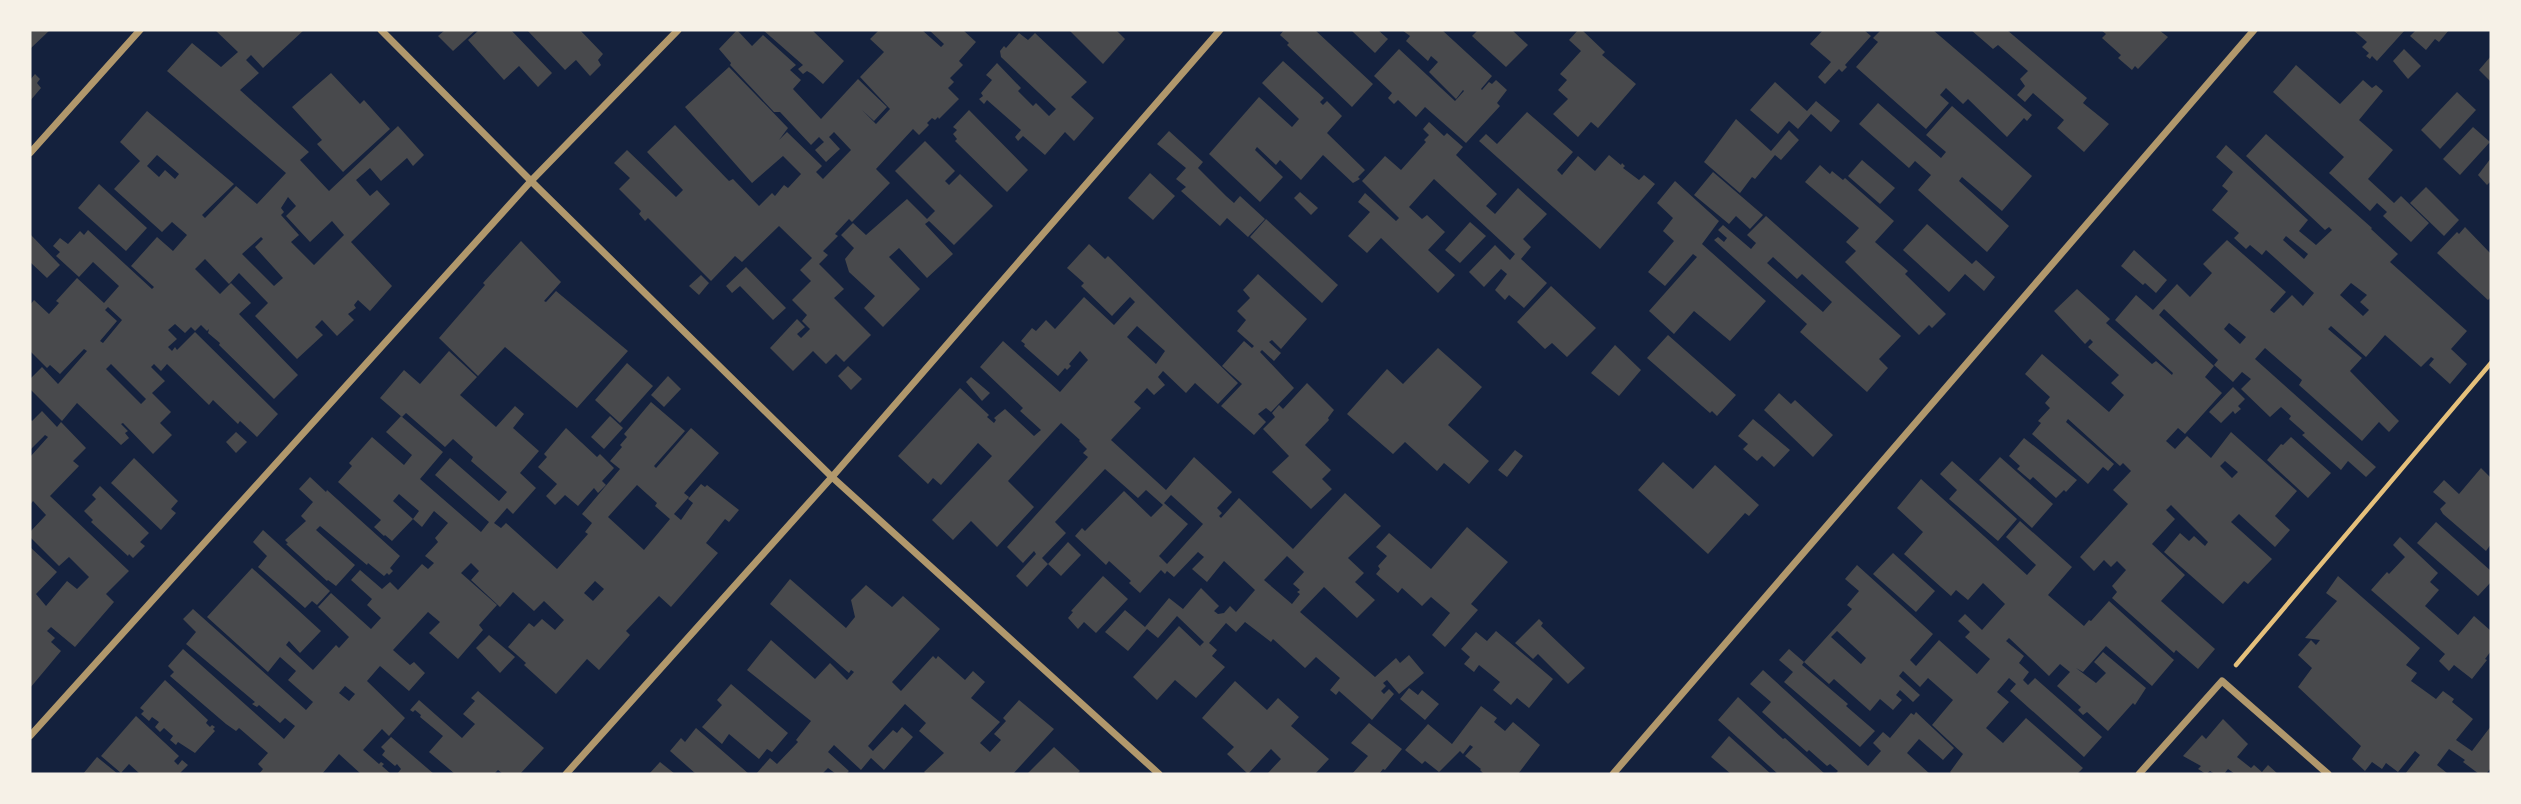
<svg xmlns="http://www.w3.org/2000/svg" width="2521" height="804" font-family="Mulish,sans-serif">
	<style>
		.building { fill: #48494c; fill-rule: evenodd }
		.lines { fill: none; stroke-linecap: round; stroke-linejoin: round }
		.path { stroke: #e5c07b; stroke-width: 4.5 }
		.minor { stroke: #b1986c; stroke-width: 7 }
	</style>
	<rect width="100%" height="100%" fill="#14213d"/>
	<g class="building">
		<polygon points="30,30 50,30 30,49"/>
		<path d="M 215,30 L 304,30 L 263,68 L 251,55 L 246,60 L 259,73 L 240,90 L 309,152 L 300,160 L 329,191 L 398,126 L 424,155 L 413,166 L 407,158 L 381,181 L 370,168 L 356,180 L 370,196 L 377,190 L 390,204 L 351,242 L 392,286 L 370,311 L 358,300 L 354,305 L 356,308 L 348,314 L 354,320 L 337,336 L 322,320 L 315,327 L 323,335 L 297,359 L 255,316 L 268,303 L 239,273 L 229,284 L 205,259 L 195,269 L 220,294 L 231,283 L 251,303 L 239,314 L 298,375 L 274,399 L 219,345 L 220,343 L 208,333 L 209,329 L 207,331 L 201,325 L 195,331 L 191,327 L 185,333 L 175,324 L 168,330 L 177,339 L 168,347 L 172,351 L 175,347 L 177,350 L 195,332 L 278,414 L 257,437 L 240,421 L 238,424 L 213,400 L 209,405 L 167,364 L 161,371 L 154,364 L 151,367 L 165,381 L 152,393 L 171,412 L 160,423 L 172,435 L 153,454 L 123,423 L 121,424 L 128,431 L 125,433 L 129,438 L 121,445 L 77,403 L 62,421 L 30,389 L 30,379 L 42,367 L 58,384 L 87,351 L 84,349 L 60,374 L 50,365 L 47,368 L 30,351 L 30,305 L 34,300 L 49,314 L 59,303 L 56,301 L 77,278 L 104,303 L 119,286 L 93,262 L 79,277 L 56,256 L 60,252 L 53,246 L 60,238 L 68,244 L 80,231 L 84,235 L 88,230 L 152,289 L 154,287 L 131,266 L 157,237 L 173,251 L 187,235 L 172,222 L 162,232 L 114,189 L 140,161 L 120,142 L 147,111 L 234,184 L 202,215 L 205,218 L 236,186 L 257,204 L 286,173 L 167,71 L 192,43 L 221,67 L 238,52 ZM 157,155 L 179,174 L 175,179 L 165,170 L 159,177 L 147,166 ZM 288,197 L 296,206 L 286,216 L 310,242 L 332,221 L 344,235 L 314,265 L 291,242 L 299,235 L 281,215 L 284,212 L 281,208 ZM 261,237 L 263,239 L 255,247 L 283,278 L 274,286 L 242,254 ZM 108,307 L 122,320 L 103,343 L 100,341 L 117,321 L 105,310 ZM 111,364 L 146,399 L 141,404 L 106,369 Z"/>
		<polygon points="445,30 476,30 453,51 438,36"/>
		<polygon points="479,30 511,30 552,73 538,87 519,66 504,80 468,40"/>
		<polygon points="527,30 580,30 603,54 598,60 601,65 590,76 576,60 565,70"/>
		<polygon points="737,30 752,46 763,35 796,65 790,70 801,80 793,89 821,119 858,79 887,107 874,121 862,110 876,124 890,109 860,77 884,52 870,39 879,30 922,30 941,47 944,44 929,30 963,30 976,42 959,61 963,65 950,78 954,82 948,88 959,99 939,119 938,117 935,120 932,118 927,123 929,125 919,135 913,129 876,169 890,183 852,222 849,219 835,234 838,236 823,251 828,255 819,264 844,289 834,298 871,335 844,362 836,354 826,364 813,351 793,371 770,348 797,319 805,327 797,334 801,338 810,329 802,321 807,315 792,300 811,281 800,270 812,258 779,226 742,262 735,256 711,281 648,218 645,221 639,214 641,211 619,189 630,178 614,163 627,150 676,197 683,190 647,152 675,125 729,181 733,179 759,206 772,193 775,196 784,185 788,188 801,174 783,156 752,183 685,107 729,67 788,128 779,140 787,132 822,166 816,172 823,179 851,150 834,132 829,137 840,149 826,162 815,150 824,142 819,137 811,145 780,112 774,112 730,65 731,63 719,49"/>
		<polygon points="763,30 812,30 844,61 823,84 812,74 807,71 803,74 798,69 803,65"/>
		<polygon points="1069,30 1116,30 1125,39 1103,64"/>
		<polygon points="1284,30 1315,30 1373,84 1352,107 1287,45 1289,43 1280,35"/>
		<polygon points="1351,30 1378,30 1388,39 1375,53"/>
		<polygon points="1402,30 1442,30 1492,76 1481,89 1482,90 1489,82 1492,84 1496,80 1507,90 1497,103 1500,106 1466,143 1425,107 1416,117 1398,100 1394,104 1388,98 1392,93 1374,76 1399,49 1455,101 1464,91 1463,90 1456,99 1429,72 1438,62 1431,56 1428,61 1406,41 1410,36"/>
		<polygon points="1478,30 1512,30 1528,45 1506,67 1472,36"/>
		<polygon points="1578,30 1582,30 1605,52 1602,55 1636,84 1598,128 1591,122 1578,137 1553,114 1568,99 1558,90 1567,80 1560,74 1581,51 1569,40"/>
		<polygon points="1823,30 1864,30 1871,36 1845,65 1847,67 1842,72 1839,69 1825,84 1818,77 1831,62 1810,44"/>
		<polygon points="1881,30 1933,30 2032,115 2027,121 2024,118 2007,137 1968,99 1963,104 1946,88 1940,95 1949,103 1926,129 1856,67 1878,42 1873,38"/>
		<polygon points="1971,30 2007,30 2087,98 2083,103 2109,124 2084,152 2057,128 2064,120 2033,93 2025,102 2017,95 2025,86 2020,79 2028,71 1998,45 1993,49"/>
		<polygon points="2101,30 2159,30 2168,37 2138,69 2135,66 2132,70 2118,58 2121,55 2102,38 2106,34"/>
		<polygon points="2353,30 2405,30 2377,61 2372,56 2370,59 2366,56 2369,53 2362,47 2367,42"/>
		<polygon points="2416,30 2449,30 2439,42 2435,39 2426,50 2410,36"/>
		<polygon points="1019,33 1028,40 1035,33 1087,82 1071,97 1094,118 1074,141 1065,132 1045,155 1023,136 1018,141 1015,137 1021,130 987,100 984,104 979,99 983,96 981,93 992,80 986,75 997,63 1021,88 1018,91 1033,106 1036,103 1049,116 1056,109 1001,57 1000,51 1004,46 1006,48"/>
		<polygon points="2404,49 2421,66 2408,79 2393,61"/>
		<polygon points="2491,56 2491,82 2479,70"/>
		<polygon points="1283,61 1324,98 1320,102 1323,105 1327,101 1342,116 1327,133 1365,170 1358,177 1360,179 1353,183 1323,155 1301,180 1280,160 1276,165 1257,147 1255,150 1283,177 1260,202 1209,154 1259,97 1292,127 1299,119 1262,83"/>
		<polygon points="2296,65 2340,104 2363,80 2372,88 2376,85 2383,91 2359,120 2393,150 2368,179 2394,203 2401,196 2429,223 2411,242 2383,216 2387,212 2377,203 2370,211 2329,173 2344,157 2273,92"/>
		<polygon points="331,73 360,104 364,100 390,129 343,172 317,144 322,140 292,107"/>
		<polygon points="35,74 40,79 37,83 41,88 30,101 30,80"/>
		<polygon points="1775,82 1807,111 1816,101 1840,121 1831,132 1811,114 1798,129 1789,121 1778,134 1750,110"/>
		<polygon points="2457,92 2476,110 2440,149 2421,130"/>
		<polygon points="1878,103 1941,158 1946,152 1926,135 1952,106 2032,176 2002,211 1962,177 1959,181 2009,226 1987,252 1918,190 1931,175 1915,161 1909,168 1859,124"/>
		<polygon points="969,110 1028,170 1007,192 955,141 957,139 953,134 957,130 953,127"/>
		<polygon points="1527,112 1573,152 1557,170 1562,175 1578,156 1595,171 1609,155 1621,165 1622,163 1625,166 1623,168 1639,180 1644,175 1655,184 1600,249 1479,141 1486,134 1497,144"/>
		<polygon points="1736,119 1771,151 1789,130 1799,140 1781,160 1775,155 1755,179 1752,177 1740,193 1704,162"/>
		<polygon points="1429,122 1444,136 1447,133 1463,147 1456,155 1497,194 1486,206 1495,214 1518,188 1547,214 1523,239 1531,247 1521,259 1547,283 1524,308 1509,295 1505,300 1495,290 1507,274 1501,269 1484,287 1469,272 1495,245 1510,260 1515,254 1434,179 1409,207 1422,219 1427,215 1445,232 1428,250 1455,275 1438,293 1381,238 1367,253 1348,236 1370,212 1358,202 1365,193 1396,221 1399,218 1362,181 1385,156 1401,170 1426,142 1424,140 1429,135 1423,129"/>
		<polygon points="2473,127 2490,142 2460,175 2443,159"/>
		<polygon points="1169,131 1203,162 1198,168 1226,196 1234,203 1240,196 1265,219 1248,237 1227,218 1220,226 1181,191 1186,187 1176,179 1186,168 1157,144"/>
		<path d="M 2266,134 L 2372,228 L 2371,229 L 2398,254 L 2390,262 L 2467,331 L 2451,349 L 2467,364 L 2450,384 L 2429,365 L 2434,359 L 2431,357 L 2421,367 L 2385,335 L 2366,357 L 2331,326 L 2328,329 L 2362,358 L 2350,371 L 2399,421 L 2389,432 L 2379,422 L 2362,441 L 2299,385 L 2302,380 L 2265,348 L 2255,359 L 2376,467 L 2366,477 L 2348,461 L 2341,470 L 2302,435 L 2305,433 L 2289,419 L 2291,416 L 2281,407 L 2270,417 L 2241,389 L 2251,379 L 2242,372 L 2233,382 L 2214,365 L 2218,360 L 2164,309 L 2159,315 L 2214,366 L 2205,377 L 2222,393 L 2185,434 L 2178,428 L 2166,441 L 2175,449 L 2187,436 L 2211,458 L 2231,432 L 2297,491 L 2275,516 L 2290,530 L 2275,547 L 2239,514 L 2231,522 L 2272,559 L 2248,584 L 2244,581 L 2223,604 L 2164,552 L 2180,533 L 2189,541 L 2194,536 L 2205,546 L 2208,542 L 2171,505 L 2166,510 L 2175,519 L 2152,544 L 2185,575 L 2161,601 L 2215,649 L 2198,669 L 2176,650 L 2174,653 L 2112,598 L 2117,592 L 2112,586 L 2126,570 L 2117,561 L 2111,567 L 2104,560 L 2094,571 L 2080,557 L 2128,504 L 2113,490 L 2131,471 L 2123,463 L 2120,466 L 2068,419 L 2066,422 L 2114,464 L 2108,471 L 2103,467 L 2088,484 L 2032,434 L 2041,423 L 2038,421 L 2050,408 L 2045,403 L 2050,397 L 2025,374 L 2042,354 L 2109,412 L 2124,395 L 2111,383 L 2119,375 L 2088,347 L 2093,342 L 2090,339 L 2085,344 L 2054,311 L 2077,289 L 2110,319 L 2106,323 L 2152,364 L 2156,361 L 2172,375 L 2173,373 L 2115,320 L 2136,295 L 2153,310 L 2177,284 L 2190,297 L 2212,273 L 2203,264 L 2227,240 L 2286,292 L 2270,310 L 2274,313 L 2292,295 L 2303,306 L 2314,293 L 2266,250 L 2262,255 L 2250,245 L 2246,249 L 2234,238 L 2239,233 L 2212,210 L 2228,191 L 2222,186 L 2233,172 L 2216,157 L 2226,145 L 2308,220 L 2299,231 L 2316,245 L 2332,230 L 2329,227 L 2325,230 L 2246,156 ZM 2286,236 L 2308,254 L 2304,259 L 2283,240 ZM 2351,283 L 2367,295 L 2360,302 L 2369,310 L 2363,316 L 2340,295 ZM 2229,323 L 2246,337 L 2240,344 L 2224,329 ZM 2225,461 L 2238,472 L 2232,478 L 2220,466 Z"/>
		<polygon points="925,141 955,171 945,181 949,185 960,174 993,206 954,245 929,221 925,224 953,254 927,278 899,248 889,257 920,289 883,327 864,308 875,296 849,272 845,259 854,248 841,235 853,223 866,235 907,199 927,219 935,211 895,171"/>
		<polygon points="2491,158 2491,181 2487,185 2478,175"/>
		<polygon points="1862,160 1895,188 1880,204 1848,176"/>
		<polygon points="1820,165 1830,174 1832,171 1843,180 1845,178 1894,221 1875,242 1908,271 1905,274 1946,314 1932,328 1929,325 1919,335 1845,262 1856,251 1846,242 1859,228 1805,182"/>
		<polygon points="1713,172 1763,215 1750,229 1736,216 1729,224 1694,195"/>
		<polygon points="1150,173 1175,196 1153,220 1128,198"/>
		<polygon points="1675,181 1719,221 1702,244 1766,301 1730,341 1694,311 1674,334 1649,311 1697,257 1693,254 1665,286 1648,272 1674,241 1663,231 1673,218 1657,203"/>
		<polygon points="99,184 147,228 126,251 78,208"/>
		<polygon points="2426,187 2459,220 2444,236 2410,203"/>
		<polygon points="1300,192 1318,208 1311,215 1294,198"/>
		<path d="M 1766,216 L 1901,336 L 1879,359 L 1888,368 L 1867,392 L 1800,332 L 1807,324 L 1714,240 L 1718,237 L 1724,242 L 1727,238 L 1718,230 L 1723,225 L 1751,249 L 1756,243 L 1747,235 ZM 1773,257 L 1797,279 L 1802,274 L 1832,302 L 1823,312 L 1767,263 Z"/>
		<polygon points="1266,219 1338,285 1322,303 1250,237"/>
		<polygon points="1470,222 1486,236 1460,263 1445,250"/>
		<polygon points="1927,224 1972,264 1976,260 1995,277 1984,291 1965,274 1949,292 1903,250"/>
		<polygon points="2465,227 2491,254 2491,297 2488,300 2437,253 2457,232 2459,234"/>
		<polygon points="30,234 60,265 47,278 30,262"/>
		<polygon points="521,241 561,282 544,301 546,302 556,291 628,351 577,408 505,347 478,376 439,338 485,285 483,283"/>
		<path d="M 1089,244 L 1105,259 L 1108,256 L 1238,383 L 1218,404 L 1195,383 L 1186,393 L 1163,371 L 1158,377 L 1165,385 L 1154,395 L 1147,388 L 1134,402 L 1141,408 L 1111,440 L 1166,490 L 1194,457 L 1232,492 L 1217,508 L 1222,513 L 1219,516 L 1221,518 L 1239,498 L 1293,549 L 1345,493 L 1381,526 L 1348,558 L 1364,573 L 1355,582 L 1375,600 L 1357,618 L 1324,587 L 1300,612 L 1375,677 L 1396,658 L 1400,663 L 1409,655 L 1424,673 L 1399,694 L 1387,680 L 1383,683 L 1386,686 L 1381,691 L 1384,694 L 1389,689 L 1394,694 L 1372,720 L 1339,691 L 1336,695 L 1330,690 L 1340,678 L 1316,657 L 1305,668 L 1273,639 L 1271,642 L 1245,622 L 1236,632 L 1226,623 L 1209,643 L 1217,650 L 1212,656 L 1225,667 L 1196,698 L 1175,680 L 1157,700 L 1133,677 L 1179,626 L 1203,649 L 1200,646 L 1204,642 L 1177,616 L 1158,638 L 1147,629 L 1128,651 L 1105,632 L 1125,610 L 1145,627 L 1169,598 L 1183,609 L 1201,588 L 1219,606 L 1214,611 L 1218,614 L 1224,613 L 1230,606 L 1236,612 L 1255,590 L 1224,561 L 1207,582 L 1192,569 L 1204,557 L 1198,552 L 1174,577 L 1167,571 L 1165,574 L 1161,570 L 1140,593 L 1129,583 L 1131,581 L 1109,561 L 1106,565 L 1075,536 L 1082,528 L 1085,531 L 1124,491 L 1151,517 L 1163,505 L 1146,490 L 1138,498 L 1105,469 L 1055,522 L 1066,533 L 1042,558 L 1048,564 L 1027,587 L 1016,576 L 1036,554 L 1034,551 L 1023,563 L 1007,547 L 1088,457 L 1083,453 L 1087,449 L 1079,441 L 1080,440 L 1061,423 L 1008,481 L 1034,507 L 997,547 L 971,521 L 953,540 L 932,520 L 992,456 L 978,443 L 941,485 L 933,478 L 928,484 L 898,456 L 960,388 L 989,415 L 987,417 L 994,423 L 996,420 L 994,418 L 1005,409 L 1034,436 L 1041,430 L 1020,411 L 1023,408 L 980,367 L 1003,341 L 1060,392 L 1088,360 L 1080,351 L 1069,364 L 1071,366 L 1067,370 L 1065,368 L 1058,376 L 1024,346 L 1025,344 L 1021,341 L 1032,328 L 1036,331 L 1046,320 L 1055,329 L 1084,297 L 1114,325 L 1135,302 L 1130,297 L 1112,316 L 1081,286 L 1084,283 L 1067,268 ZM 1137,326 L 1165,351 L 1156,364 L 1127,337 ZM 1171,495 L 1203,524 L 1167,564 L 1159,556 L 1188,524 L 1164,503 ZM 1287,556 L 1304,572 L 1293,584 L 1300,590 L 1297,592 L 1300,594 L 1292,604 L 1264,580 Z"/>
		<polygon points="2134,250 2167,280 2156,293 2145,283 2143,285 2121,266"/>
		<polygon points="746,267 786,308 773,320 740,286 732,293 726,286"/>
		<polygon points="1258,274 1307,319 1281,349 1272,340 1269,342 1281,353 1274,361 1262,350 1260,352 1294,388 1271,412 1266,408 1258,414 1266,422 1254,435 1221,406 1242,384 1222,366 1244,341 1252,348 1254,346 1237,331 1246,320 1237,311 1250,298 1243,290"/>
		<polygon points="701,275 709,283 699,295 689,286"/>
		<polygon points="1551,286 1596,328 1567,357 1552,343 1545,349 1517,322"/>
		<polygon points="1668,335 1736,395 1717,416 1712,411 1710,413 1647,358"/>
		<polygon points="1615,345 1641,370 1619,396 1591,373"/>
		<polygon points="1438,348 1482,387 1448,425 1489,461 1469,484 1444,463 1437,471 1405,442 1393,454 1347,414 1387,369 1403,384"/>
		<path d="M 449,351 L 477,377 L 460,395 L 496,427 L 515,406 L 524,414 L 513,428 L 539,451 L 520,473 L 536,488 L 513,514 L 507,508 L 494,523 L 501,528 L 506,523 L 557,569 L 588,534 L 585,532 L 592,523 L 582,514 L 620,469 L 610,461 L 622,447 L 620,445 L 627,437 L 624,434 L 651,402 L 685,431 L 654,466 L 656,468 L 691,428 L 719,453 L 684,493 L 689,497 L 674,514 L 681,520 L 693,503 L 688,499 L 701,484 L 705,487 L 707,485 L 739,510 L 729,522 L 725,519 L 706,543 L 718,553 L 671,607 L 659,596 L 626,631 L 630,635 L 599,670 L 587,659 L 556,694 L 524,665 L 526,663 L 508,647 L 529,623 L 534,627 L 542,619 L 555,630 L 564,620 L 544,601 L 534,611 L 513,592 L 500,607 L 471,580 L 479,571 L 471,563 L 461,573 L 497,605 L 479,625 L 483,630 L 458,659 L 429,633 L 440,622 L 428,612 L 393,650 L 410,665 L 414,662 L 425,673 L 409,691 L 380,666 L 367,681 L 405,718 L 389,736 L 382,729 L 363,750 L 379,764 L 381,762 L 384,764 L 382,766 L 391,774 L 361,774 L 339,754 L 322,774 L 259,774 L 263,769 L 258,764 L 268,753 L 239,728 L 236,731 L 226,724 L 170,676 L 174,672 L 168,666 L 183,649 L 284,739 L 295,726 L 285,718 L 280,723 L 259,705 L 257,707 L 252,704 L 255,702 L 186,644 L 196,632 L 183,619 L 193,609 L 306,710 L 313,702 L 288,680 L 296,671 L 280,657 L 268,672 L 207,617 L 252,568 L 321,631 L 300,653 L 289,641 L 286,645 L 313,670 L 336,645 L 339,648 L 349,637 L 318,607 L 331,593 L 371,629 L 381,618 L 367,605 L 372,599 L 351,580 L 360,570 L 382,589 L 390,582 L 398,590 L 422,564 L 428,569 L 434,563 L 425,556 L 438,542 L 435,538 L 448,523 L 434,511 L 422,527 L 413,519 L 419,511 L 399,494 L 393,501 L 413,519 L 392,541 L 385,535 L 384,536 L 374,527 L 381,520 L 338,482 L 352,466 L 349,463 L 372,437 L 404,465 L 412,455 L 386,432 L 401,416 L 443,452 L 420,479 L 481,532 L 489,522 L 435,475 L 450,458 L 499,501 L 507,492 L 471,461 L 473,457 L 453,439 L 445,447 L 406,413 L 402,417 L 380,398 L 404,370 L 420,384 ZM 637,485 L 657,503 L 655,506 L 670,519 L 644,550 L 608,517 ZM 595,581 L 604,589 L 593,601 L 584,593 ZM 345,686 L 355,694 L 349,701 L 339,693 Z"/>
		<polygon points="627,363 653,386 620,423 595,400"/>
		<polygon points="848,366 862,379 851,390 838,376"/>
		<polygon points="668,376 681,389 664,407 651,395"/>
		<polygon points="971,377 990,393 982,401 966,382"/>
		<polygon points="1307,383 1334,410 1328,418 1329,420 1305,445 1331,470 1322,479 1332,489 1311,509 1272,472 1289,456 1263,429 1275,417 1272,413 1279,405 1283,409"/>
		<polygon points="2233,387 2245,399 2238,406 2241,409 2235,414 2233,411 2221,423 2209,412"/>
		<polygon points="1779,393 1791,404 1795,400 1833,435 1813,457 1764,410"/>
		<polygon points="42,411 57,427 61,422 86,448 73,461 79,466 50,496 129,571 106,594 114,602 75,647 51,627 47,631 55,638 51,642 61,651 30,688 30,547 57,572 36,594 46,606 67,581 77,589 89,577 69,557 59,566 30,537 30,532 46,515 33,501 30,505 30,457 48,437 45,435 30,450 30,419 32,421"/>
		<polygon points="610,416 623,428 604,449 591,437"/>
		<polygon points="1753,419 1790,450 1774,467 1762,456 1757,461 1743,449 1748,444 1738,436"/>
		<polygon points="566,428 597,457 600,454 614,468 602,481 606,485 598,493 594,488 578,506 565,495 555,505 546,496 557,484 538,467 547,457 544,454"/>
		<polygon points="236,432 247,442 236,453 226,442"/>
		<polygon points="2291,437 2331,473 2308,498 2267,460 2281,444 2283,445"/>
		<polygon points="2024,438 2077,480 2066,492 2064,490 2056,498 2033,477 2030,480 2017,469 2020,466 2009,456"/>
		<polygon points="1515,450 1523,456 1507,477 1498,470"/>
		<polygon points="2000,457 2053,504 2032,528 1979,480"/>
		<polygon points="134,458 178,501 171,509 176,513 161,530 111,483"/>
		<polygon points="1952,461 2017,519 1998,541 1949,499 1957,490 1940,474"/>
		<polygon points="1663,462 1693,489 1715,465 1759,505 1749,516 1745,513 1708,554 1638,490"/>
		<polygon points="2481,468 2491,478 2491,544 2486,551 2443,514 2440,509 2446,503 2433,492 2444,480 2459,494"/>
		<polygon points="310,477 326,492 327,490 400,556 390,568 393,571 389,575 387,573 384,576 368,563 367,565 320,526 316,530 355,565 336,586 328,580 327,581 286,544 288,543 285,540 306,521 301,516 313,502 299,489"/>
		<path d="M 1921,479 L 2027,575 L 2036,565 L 2006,537 L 2020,521 L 2072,567 L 2048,595 L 2084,626 L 2089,620 L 2091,621 L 2109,601 L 2174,660 L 2152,686 L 2106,646 L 2083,672 L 2076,668 L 2096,683 L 2106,673 L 2094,662 L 2103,652 L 2146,688 L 2135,705 L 2133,703 L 2108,731 L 2087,712 L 2083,715 L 2078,710 L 2081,707 L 2057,686 L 2070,672 L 2060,664 L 2049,676 L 2009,638 L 2006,641 L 2024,656 L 2019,663 L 2029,672 L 2023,680 L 2028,685 L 2035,678 L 2102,737 L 2084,757 L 2010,691 L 2016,684 L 2009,678 L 1997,692 L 2009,702 L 1986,728 L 2003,743 L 2026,718 L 2083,768 L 2077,774 L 1952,774 L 1950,772 L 1963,754 L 1932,725 L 1953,700 L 1928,678 L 1920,687 L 1903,671 L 1899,676 L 1920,695 L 1913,702 L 1900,690 L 1896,695 L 1902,700 L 1893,710 L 1880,699 L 1870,711 L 1834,679 L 1829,684 L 1804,662 L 1852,609 L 1847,605 L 1859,591 L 1845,579 L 1857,565 L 1933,634 L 1910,660 L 1916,666 L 1939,640 L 1977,674 L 1990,659 L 1965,637 L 1970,632 L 1958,621 L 1965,614 L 1982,630 L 2005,604 L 1983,583 L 1968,600 L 1956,590 L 1951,596 L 1904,554 L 1923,532 L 1897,508 ZM 1837,631 L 1866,658 L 1861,664 L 1831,637 Z"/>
		<polygon points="100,486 149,533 140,542 145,546 133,558 129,554 128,556 91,522 93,520 84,511 96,499 92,495"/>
		<polygon points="2436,522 2491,571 2491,582 2478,596 2417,543"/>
		<polygon points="1467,527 1508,562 1471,604 1478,610 1445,647 1432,635 1450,613 1431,597 1422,606 1402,588 1398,593 1376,574 1380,569 1378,566 1387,556 1376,547 1389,533 1431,569"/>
		<polygon points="263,530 330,591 317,605 312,601 305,608 258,567 267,556 253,542"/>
		<polygon points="2400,537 2438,573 2430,582 2439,590 2425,606 2458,635 2474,616 2491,631 2491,651 2485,659 2487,660 2472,679 2454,665 2449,671 2439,661 2445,654 2371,590 2387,572 2389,574 2405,557 2393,545"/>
		<polygon points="1068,542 1081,555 1061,576 1048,564"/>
		<polygon points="1893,553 1935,591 1916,612 1873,574"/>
		<polygon points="1103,576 1128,599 1096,633 1084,622 1078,629 1068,618 1073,612 1071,611"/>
		<polygon points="2338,576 2420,648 2406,665 2417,673 2411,681 2436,699 2443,691 2454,699 2452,702 2473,719 2456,740 2472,751 2491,726 2491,768 2486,774 2479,774 2463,762 2465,760 2449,749 2437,765 2447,773 2445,774 2405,774 2420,755 2415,751 2398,772 2386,763 2382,769 2372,762 2365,771 2352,759 2361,746 2298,687 2312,668 2298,655 2311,640 2316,645 2320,640 2305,638 2337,601 2326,593"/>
		<polygon points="790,579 846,628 855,617 851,600 866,585 892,607 903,596 940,629 892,682 901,691 933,656 936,659 938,656 965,680 973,671 985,682 971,698 1000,722 980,743 990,752 1001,740 994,734 1006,721 1003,718 1019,700 1054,729 1013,774 926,774 924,772 944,753 919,731 926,723 905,704 868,746 873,751 893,730 897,733 902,727 913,737 884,770 871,758 861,770 834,745 828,752 849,771 846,774 836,774 828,768 822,774 756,774 770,758 777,764 798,742 796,740 811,721 747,670 771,640 815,679 830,663 847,680 854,672 851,670 849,673 770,604"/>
		<polygon points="1539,619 1543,623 1541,626 1585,668 1568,684 1538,654 1533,659 1515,643"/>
		<polygon points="1496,631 1553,679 1529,708 1517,698 1511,705 1493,690 1500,682 1479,665 1474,672 1464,664 1470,657 1461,649 1476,632 1487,641"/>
		<polygon points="489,635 515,657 500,673 476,648"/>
		<polygon points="1789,649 1804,662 1802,665 1848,704 1846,706 1875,731 1860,747 1784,682 1793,672 1779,660"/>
		<polygon points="1763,670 1868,766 1881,751 1873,743 1883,732 1890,738 1911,713 1914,715 1916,712 1954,748 1943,760 1919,739 1907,753 1930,774 1835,774 1838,771 1830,764 1827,766 1809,750 1807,752 1762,712 1771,702 1750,684"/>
		<polygon points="165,680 208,720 206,723 210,727 212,725 215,727 213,729 215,731 195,753 178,742 176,745 170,740 173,736 164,728 160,732 155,727 159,722 152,717 149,721 141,714 144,711 140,708"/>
		<polygon points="1235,681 1267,710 1278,698 1299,717 1291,726 1329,759 1315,774 1267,774 1281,759 1271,749 1248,774 1227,754 1234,747 1202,718"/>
		<polygon points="731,684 788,733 772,752 767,749 759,759 729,734 722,744 702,727 722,705 717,700"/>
		<polygon points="1409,688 1418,695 1422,690 1439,704 1425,720 1400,699"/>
		<polygon points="478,691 544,748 520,774 503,774 498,770 494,774 455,774 429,752 443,736 420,717 421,715 415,710 413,712 410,710 419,700 462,738 475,724 463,714 475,701 471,698"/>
		<polygon points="1738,697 1783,739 1785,738 1825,774 1778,774 1718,720"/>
		<polygon points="1481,706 1497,718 1494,722 1505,731 1513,722 1540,745 1518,774 1484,774 1480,770 1481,769 1465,756 1473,747 1470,745 1463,754 1460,751 1439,772 1425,761 1422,764 1405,750 1428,724 1452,744"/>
		<polygon points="136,716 179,756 174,761 178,765 182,760 188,765 179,774 140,774 129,764 121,773 101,756"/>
		<polygon points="2223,719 2248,744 2237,757 2251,768 2254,765 2262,772 2268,765 2278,774 2235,774 2228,769 2224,774 2215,774 2210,771 2206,774 2198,769 2201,766 2183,756 2202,735 2206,739"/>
		<polygon points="1369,723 1402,749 1385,770 1383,769 1379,774 1352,774 1368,756 1351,743"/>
		<polygon points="696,728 749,774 696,774 670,751 681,738 685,742"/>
		<polygon points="1729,736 1771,774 1731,774 1711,757"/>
		<polygon points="391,737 434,774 397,774 401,769 397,764 395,766 382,755 385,751 381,747"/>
		<polygon points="1054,747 1080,771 1077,774 1027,774"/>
		<polygon points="97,757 118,774 83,774"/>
		<polygon points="660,762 675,774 649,774"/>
	</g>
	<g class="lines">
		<polyline class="path" points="2236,665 2491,363"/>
		<g class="minor">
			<polyline points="381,30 531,181 832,477 1159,774"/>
			<polyline points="30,153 140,30"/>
			<polyline points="30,736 531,181 678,30"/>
			<polyline points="566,774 832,477 1220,30"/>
			<polyline points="1613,774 2254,30"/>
			<polyline points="2139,774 2222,681 2328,774"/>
		</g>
	</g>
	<rect width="2521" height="804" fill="none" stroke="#f6f1e7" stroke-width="63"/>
</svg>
